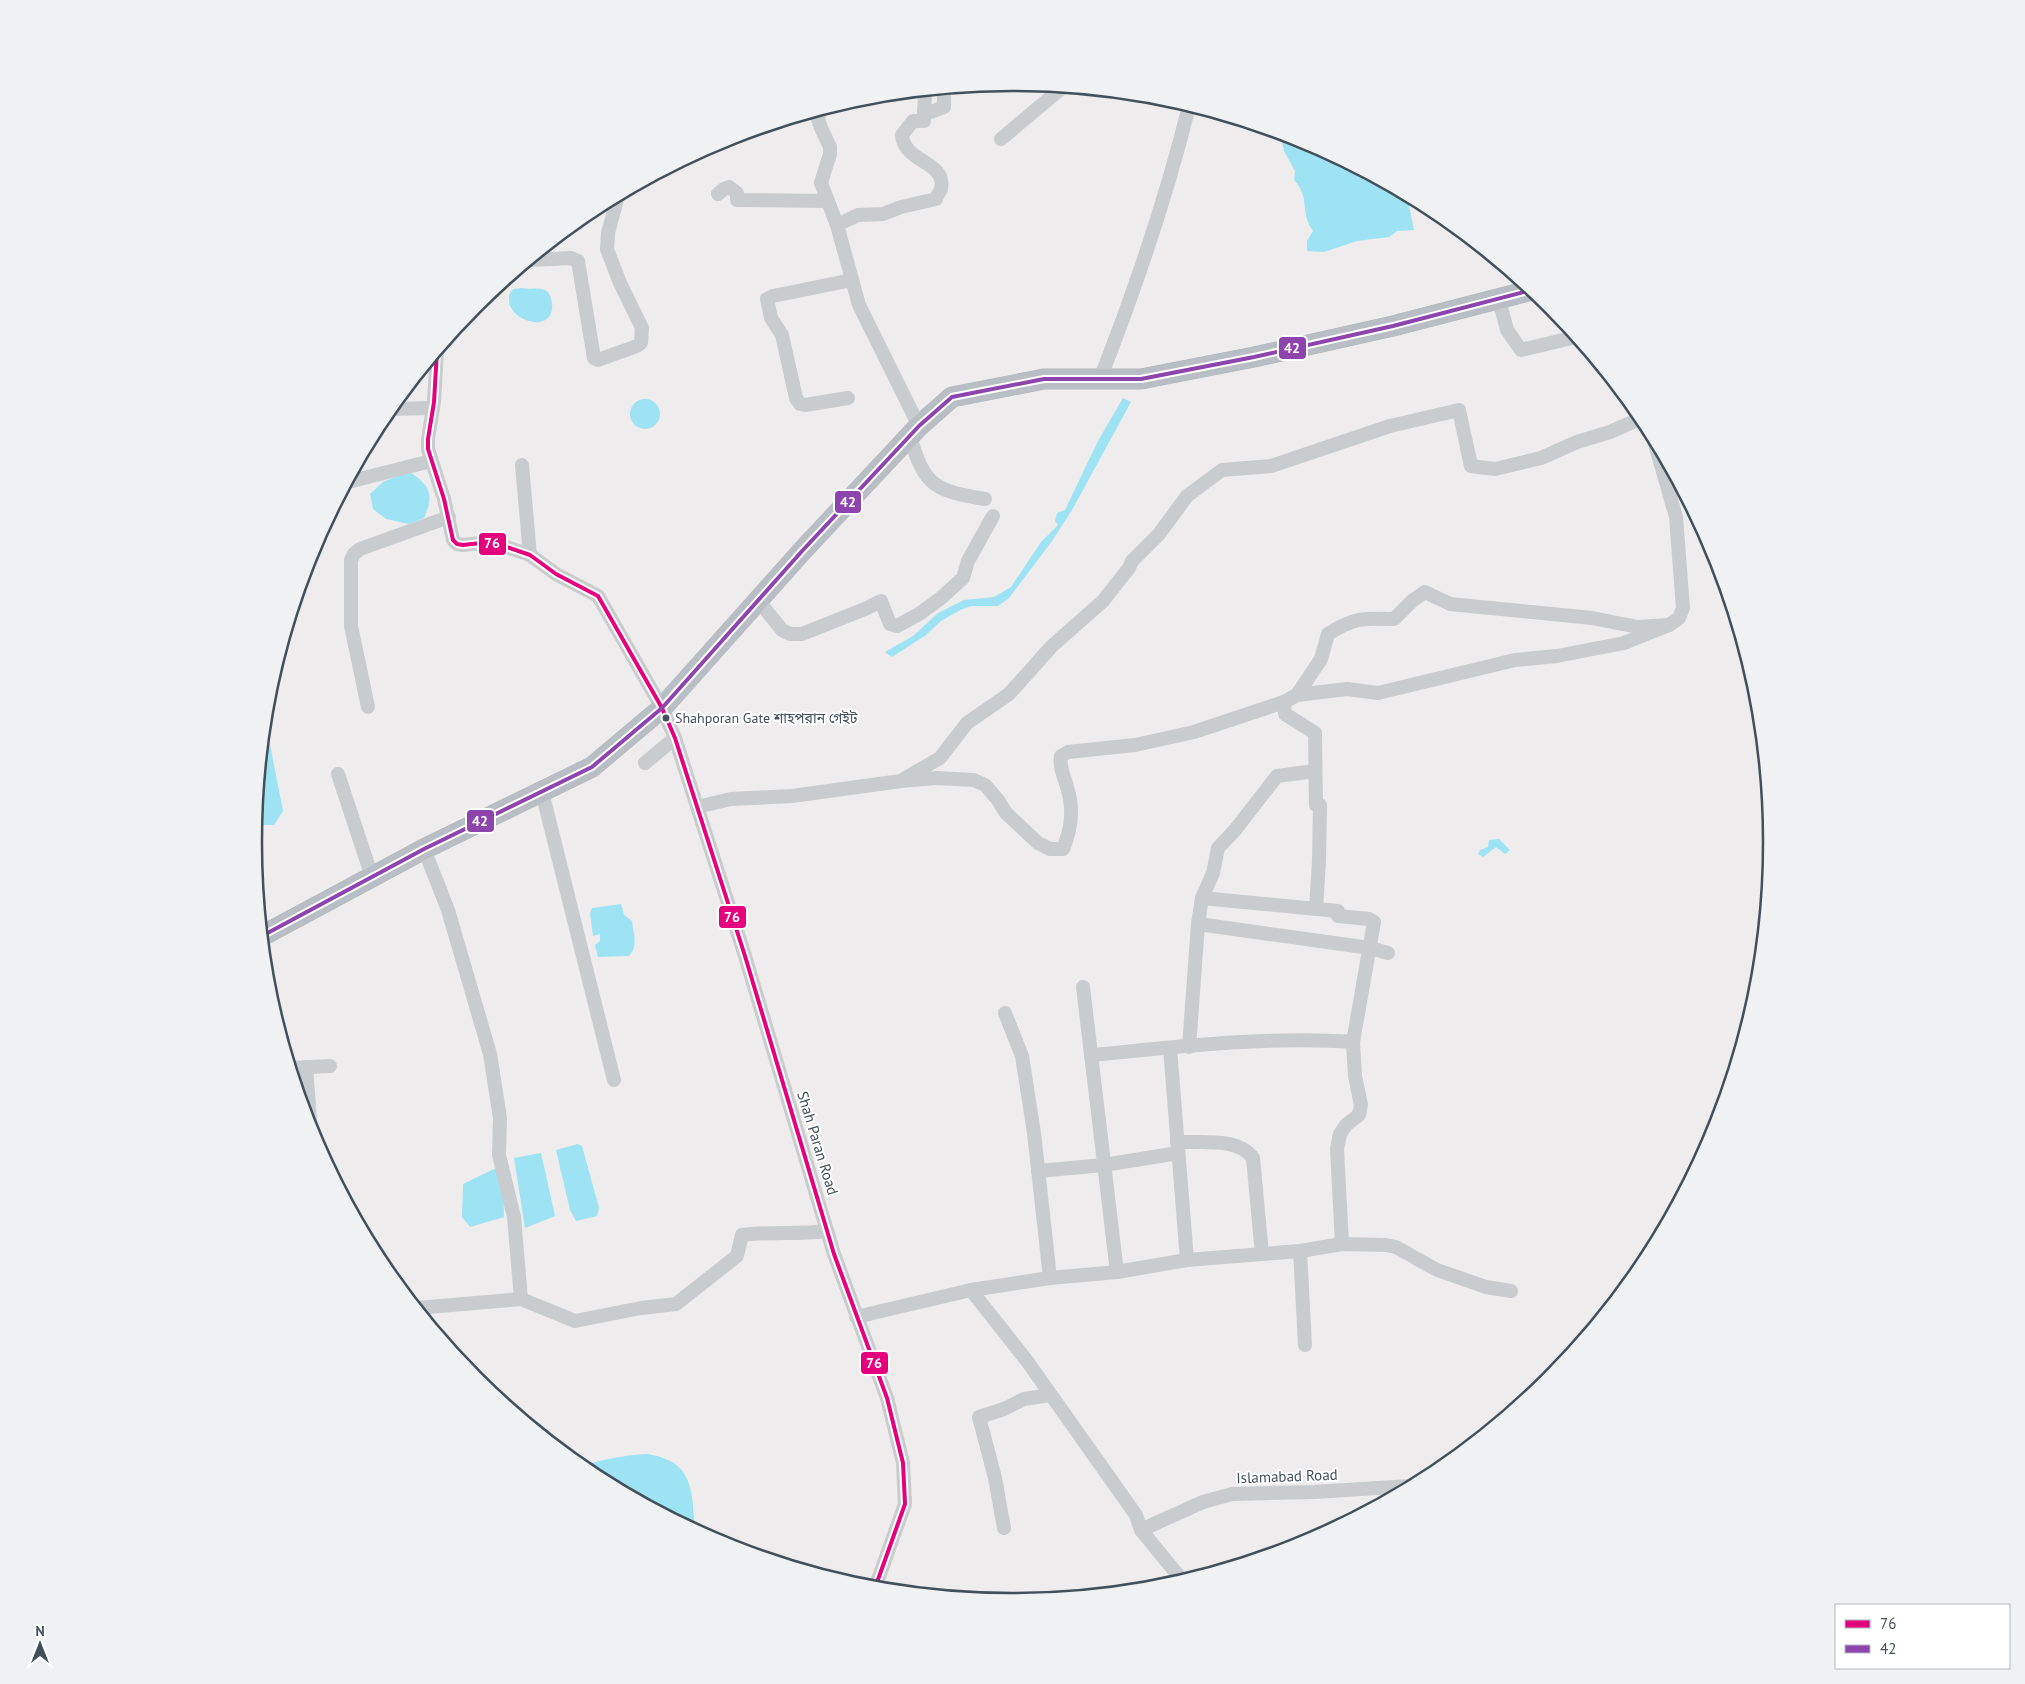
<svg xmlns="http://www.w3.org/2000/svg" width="2025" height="1684" font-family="'PT Sans','Noto Sans Bengali',sans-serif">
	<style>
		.water { fill: #9de3f4 }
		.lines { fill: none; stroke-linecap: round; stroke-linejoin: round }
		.highway-casing { stroke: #b1b7bd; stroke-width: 21 }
		.minor { stroke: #c8cccf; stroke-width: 14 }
		.highway { stroke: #b8bec4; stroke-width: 20 }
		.bus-1-casing { stroke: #fff; stroke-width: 8 }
		.bus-2-casing { stroke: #fff; stroke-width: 8 }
		.bus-1 { stroke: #e5007d; stroke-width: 4 }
		.bus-2 { stroke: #8e44ad; stroke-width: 4 }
		.bus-dot { fill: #42505b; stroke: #fff; stroke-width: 2 }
		.labels { text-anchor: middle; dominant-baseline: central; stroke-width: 4; stroke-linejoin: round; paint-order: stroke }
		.bus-label { font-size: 14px; fill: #42505b; stroke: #fff; text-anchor: start }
		.street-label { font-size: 15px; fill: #42505b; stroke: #fff }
		.rim { fill: none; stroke: #42505b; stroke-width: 2.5 }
		.line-badge { stroke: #fff; stroke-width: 2 }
		.badge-label { font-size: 14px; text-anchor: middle; font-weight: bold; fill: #fff }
	</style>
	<rect width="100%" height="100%" fill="#eeecec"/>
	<g class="water">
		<path d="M 1281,134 L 1303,140 L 1407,196 L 1414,230 L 1397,231 L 1389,237 L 1357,241 L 1324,252 L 1307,251 L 1307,241 L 1313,231 C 1299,211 1311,198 1294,180 L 1295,171 L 1284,151 L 1282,141 L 1279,137 Z"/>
		<path d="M 522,288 C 529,290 538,287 545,290 C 550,293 551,298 552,303 C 555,331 519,325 510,306 C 509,303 509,299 509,295 L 513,289 Z"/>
		<polygon points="1123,398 1131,402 1072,510 1052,541 1009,598 998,606 971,606 960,610 941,621 926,635 892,657 885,652 913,636 938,613 964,600 994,597 1011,587 1041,542 1058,525 1055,521 1057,513 1065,510 1098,441"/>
		<circle cx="645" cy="414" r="15"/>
		<path d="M 408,471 C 429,484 435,494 424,518 L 409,524 L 386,519 L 373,509 L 370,494 L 383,482 Z"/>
		<polygon points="265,719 283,811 274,825 255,825"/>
		<polygon points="1499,839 1510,850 1505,854 1496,847 1483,857 1478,854 1480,850 1488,847 1489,840"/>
		<path d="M 621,904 L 624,915 L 632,921 C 633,933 639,946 629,956 L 598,957 L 595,945 L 600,941 L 600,934 L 593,936 L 590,914 L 592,908 Z"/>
		<polygon points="578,1144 582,1146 599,1208 597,1216 576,1221 570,1210 556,1150"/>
		<polygon points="541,1153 555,1216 525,1228 514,1158"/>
		<polygon points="494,1169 503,1175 504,1217 470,1227 462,1217 463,1184"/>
		<path d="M 648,1454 C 680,1460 690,1473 693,1505 C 693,1513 695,1521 694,1529 L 590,1473 L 582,1466 C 604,1459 625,1455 648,1454 Z"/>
	</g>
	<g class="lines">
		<defs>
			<polyline id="highway" points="262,936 424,849 592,767 662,708 803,550 919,426 952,397 1044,379 1141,379 1254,357 1393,326 1532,290"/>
		</defs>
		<use href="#highway" class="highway-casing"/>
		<g class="minor">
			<polyline points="820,111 818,119 821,128 830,147 830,154 821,183 837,225 859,305 919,426"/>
			<polyline points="924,111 931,112 944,107 944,96"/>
			<polyline points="1001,139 1063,87"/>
			<polyline points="718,194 724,189 729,187 737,193 737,200 828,201"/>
			<path d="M 837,225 L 858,215 L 883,214 L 901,207 L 936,199 C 937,195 940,192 941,189 C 947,161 904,163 902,135 L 913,121 L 924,121 L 925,91"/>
			<polyline points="530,260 571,258 578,261 594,358 598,360 637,346 641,343 642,328 620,283 607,249 608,233 618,196"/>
			<polyline points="1499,299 1507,330 1521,350 1576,337"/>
			<polyline points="437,351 434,402 428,439 428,449 444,499 453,540 457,544 463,545 481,543 498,544 530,555 556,574 598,596 662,708 675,738 745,956 834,1254 887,1398 903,1463 905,1504 875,1588"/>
			<path d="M 1100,379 C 1135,290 1166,199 1189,106"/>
			<polyline points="848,398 805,405 800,404 796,398 782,335 771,318 767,299 773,296 852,280"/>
			<polyline points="390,409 433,408"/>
			<path d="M 910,436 C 924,486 935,491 985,499"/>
			<polyline points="522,465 530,555"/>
			<polyline points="348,482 431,461"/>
			<polyline points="758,600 782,630 790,634 802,634 865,609 881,601 890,624 897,626 919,614 941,598 963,578 968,561 993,516"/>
			<polyline points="1297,695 1347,689 1378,693 1515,660 1557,656 1624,643 1669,625 1679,618 1683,608 1676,517 1653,437"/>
			<polyline points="1284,702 1285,714 1315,733 1316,805 1320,805 1319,861 1316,909"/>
			<polyline points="368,707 351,626 351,560 354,554 360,549 449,517"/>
			<polyline points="645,763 675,738"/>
			<polyline points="338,774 372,877"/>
			<polyline points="904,779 940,758 967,723 1009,694 1052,646 1103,601 1129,568 1132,561 1159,534 1187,496 1222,470 1271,466 1390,426 1459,410 1471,466 1495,469 1541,458 1577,442 1610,432 1642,418"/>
			<polyline points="542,792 614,1080"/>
			<path d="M 697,807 L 731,799 L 792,796 L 901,781 L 936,778 L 974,780 L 985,785 L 998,800 L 1006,813 L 1038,843 L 1050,849 L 1063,849 C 1072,828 1074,809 1067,787 C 1064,776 1059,767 1061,756 L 1068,752 L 1135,745 L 1194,732 L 1284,702 L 1297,695 L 1321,659 L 1328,634 C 1355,617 1364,618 1394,619 L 1412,601 L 1425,592 L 1450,604 L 1592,618 L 1638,627 L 1669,625"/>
			<polyline points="1202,898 1338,911 1338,916 1369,919 1374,922 1353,1042 1355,1076 1361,1105 1359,1115 1346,1125 1340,1134 1337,1149 1342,1244"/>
			<polyline points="1198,924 1370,948 1388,953"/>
			<polyline points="1083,987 1117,1272"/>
			<polyline points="1005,1013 1022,1056 1034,1133 1050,1278"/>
			<polyline points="1189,1047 1198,924 1202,898 1213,873 1218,848 1235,830 1277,776 1315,771"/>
			<polyline points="1170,1048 1187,1260"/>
			<path d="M 1091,1055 C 1178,1047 1266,1036 1353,1042"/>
			<polyline points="306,1067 311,1133"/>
			<polyline points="291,1068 330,1066"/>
			<path d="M 1177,1142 C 1201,1143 1238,1137 1253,1158 L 1262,1254"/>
			<polyline points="1038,1171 1104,1165 1178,1153"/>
			<polyline points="1300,1251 1305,1345"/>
			<polyline points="971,1290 1027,1361 1136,1515 1141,1530 1182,1580"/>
			<path d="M 521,1299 L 575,1321 L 641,1308 L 676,1304 L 737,1256 L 742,1235 C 770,1231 799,1235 827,1231"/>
			<polyline points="417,1308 521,1299 514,1217 499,1155 500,1118 490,1054 448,910 424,849"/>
			<polyline points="856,1317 971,1290 1050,1278 1117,1272 1187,1260 1300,1251 1342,1244 1386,1245 1396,1247 1437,1270 1486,1287 1511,1291"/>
			<polyline points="1004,1528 995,1478 979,1417 1004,1409 1024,1399 1050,1395"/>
			<polyline points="1141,1530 1203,1502 1232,1494 1314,1492 1410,1486"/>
		</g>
		<use href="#highway" class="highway"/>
		<defs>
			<polyline id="bus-1" points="437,351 434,402 428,439 428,449 444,499 453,540 457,544 463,545 481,543 498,544 530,555 556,574 598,596 662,708 675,738 745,956 834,1254 887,1398 903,1463 905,1504 875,1588"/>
			<polyline id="bus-2" points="262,936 424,849 592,767 662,708 803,550 919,426 952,397 1044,379 1141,379 1254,357 1393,326 1532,290"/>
		</defs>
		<use href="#bus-1" class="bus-1-casing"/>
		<use href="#bus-2" class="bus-2-casing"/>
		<use href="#bus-1" class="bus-1"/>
		<use href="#bus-2" class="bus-2"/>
	</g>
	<circle class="bus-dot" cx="666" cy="718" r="4.5"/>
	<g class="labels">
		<g class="bus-label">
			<text x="675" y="718">Shahporan Gate শাহপরান গেইট</text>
		</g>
		<g class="street-label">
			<text transform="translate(818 1143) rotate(73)">Shah Paran Road</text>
			<text transform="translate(1287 1476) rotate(-2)">Islamabad Road</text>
		</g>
	</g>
	<path d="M0 0H2025V1684H0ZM1012 91H1013A750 750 0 0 1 1763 841V843A750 750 0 0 1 1013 1593H1012A750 750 0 0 1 262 843V841A750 750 0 0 1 1012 91Z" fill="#f0f1f2" fill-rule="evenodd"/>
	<path class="rim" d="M1012 91H1013A750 750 0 0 1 1763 841V843A750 750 0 0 1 1013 1593H1012A750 750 0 0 1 262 843V841A750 750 0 0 1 1012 91Z"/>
	<g class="line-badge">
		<rect x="1278" y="336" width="29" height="24" rx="5" fill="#8e44ad"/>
		<rect x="834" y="490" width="28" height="24" rx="5" fill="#8e44ad"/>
		<rect x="478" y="532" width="29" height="24" rx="5" fill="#e5007d"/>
		<rect x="466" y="809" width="29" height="24" rx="5" fill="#8e44ad"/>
		<rect x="718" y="905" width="29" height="24" rx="5" fill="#e5007d"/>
		<rect x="860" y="1351" width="29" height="24" rx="5" fill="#e5007d"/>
	</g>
	<g class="badge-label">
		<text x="1292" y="353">42</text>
		<text x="848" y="507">42</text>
		<text x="492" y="548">76</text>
		<text x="480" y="826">42</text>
		<text x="732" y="922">76</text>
		<text x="874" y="1368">76</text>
	</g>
	<rect x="1835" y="1604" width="175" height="65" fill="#ffffff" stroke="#b3b9bd"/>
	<rect x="1845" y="1620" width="25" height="8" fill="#e5007d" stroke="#b3b9bd"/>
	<text x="1880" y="1629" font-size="15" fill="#42505b">76</text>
	<rect x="1845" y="1645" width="25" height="8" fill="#8e44ad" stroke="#b3b9bd"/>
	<text x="1880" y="1654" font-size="15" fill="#42505b">42</text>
	<g transform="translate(40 1644)" stroke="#ffffff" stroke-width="4" paint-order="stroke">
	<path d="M0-4L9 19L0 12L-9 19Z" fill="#42505b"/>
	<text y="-8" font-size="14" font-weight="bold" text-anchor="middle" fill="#42505b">N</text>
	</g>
</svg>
